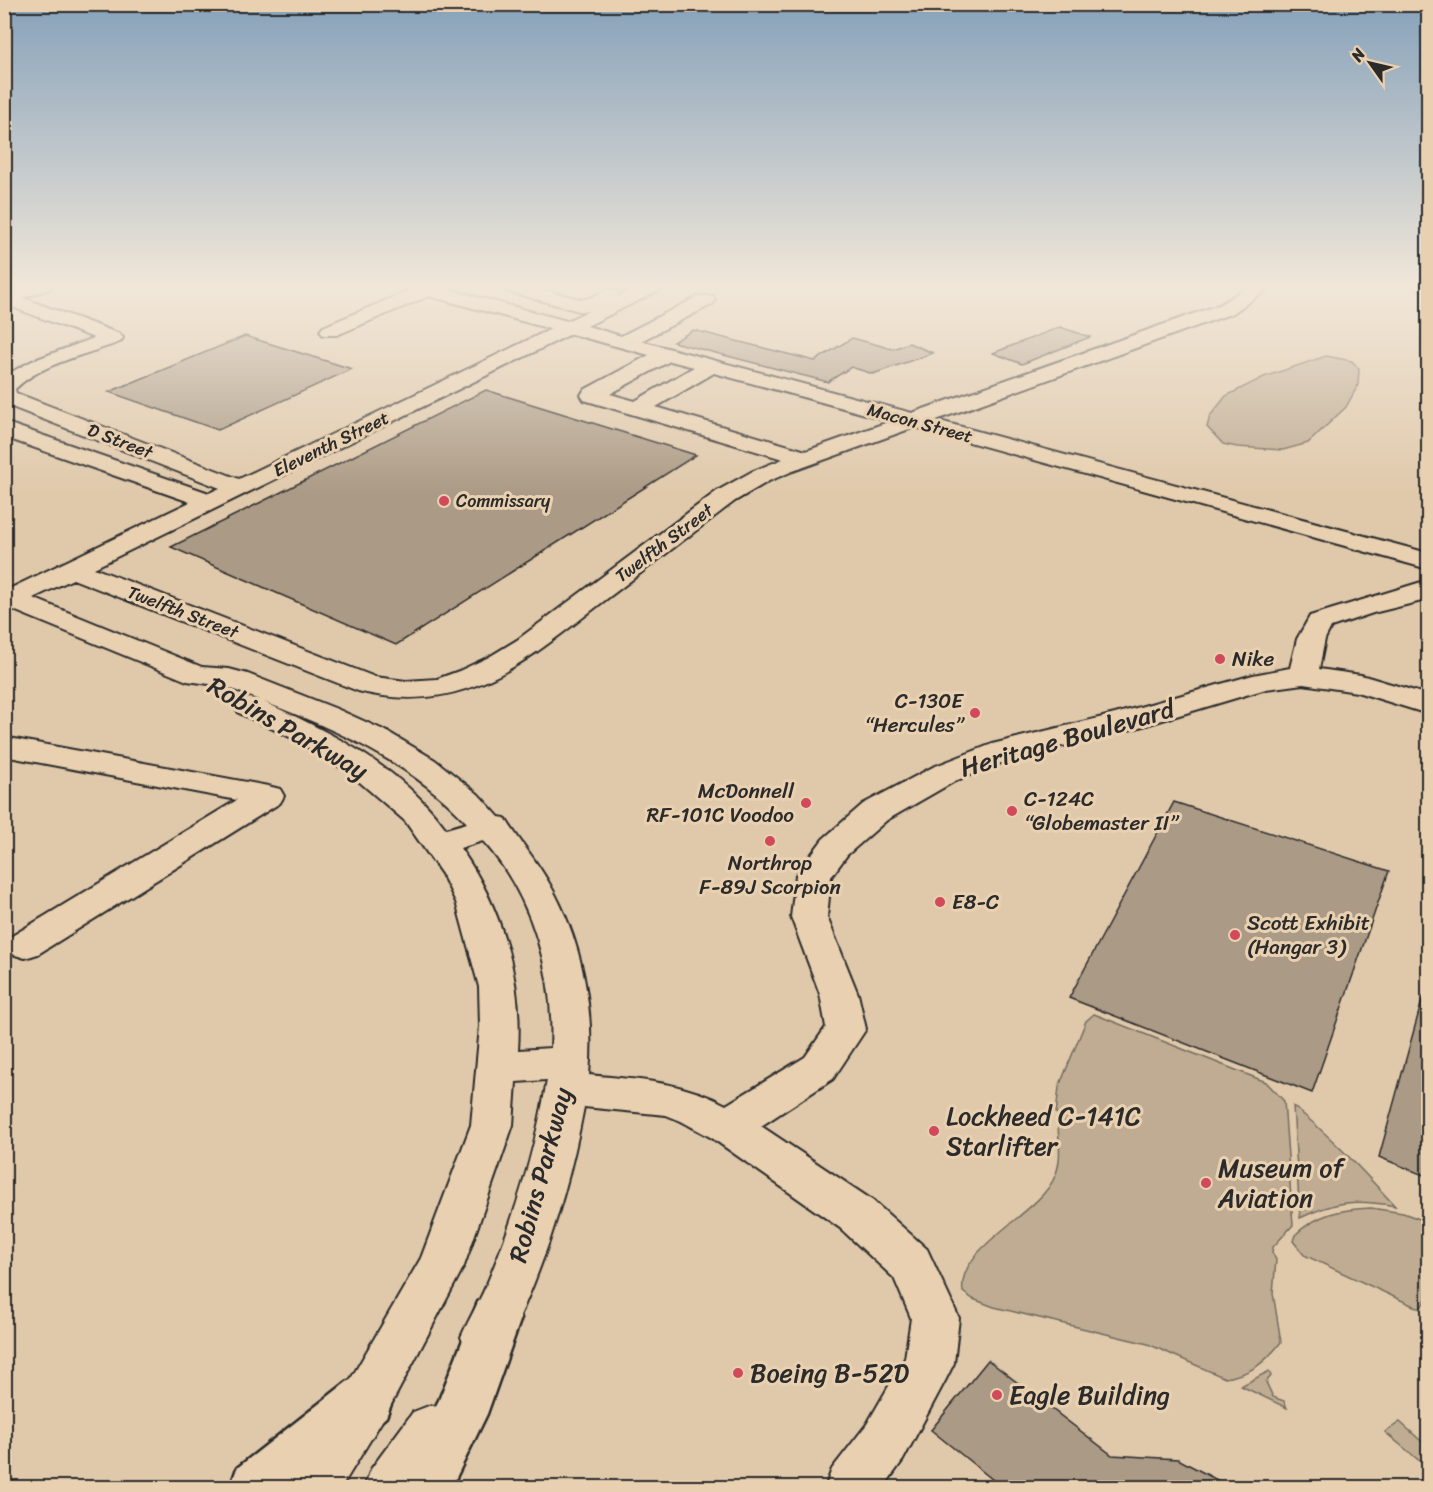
<svg xmlns="http://www.w3.org/2000/svg" width="1433" height="1492" font-family="Sriracha,sans-serif">
	<style>
		.green { fill: #bfac93; stroke: #756c5f; stroke-width: 1.5 }
		.building { fill: #ab9a85; stroke: #2b2b2b; stroke-width: 1.5 }
		.lines { fill: none; stroke-linecap: round; stroke-linejoin: round }
		.minor-casing { stroke: #2b2b2b; stroke-width: 4 }
		.major-casing { stroke: #2b2b2b; stroke-width: 5 }
		.minor { fill: #e8d0b0; fill-rule: evenodd }
		.major { fill: #e8d0b0; fill-rule: evenodd }
		.poi-dot { fill: #d1495b; stroke: #e8d0b0; stroke-width: 2 }
		.labels { text-anchor: middle; dominant-baseline: central; stroke-width: 6; stroke-linejoin: round; paint-order: stroke }
		.far-street-label { font-size: 18px; fill: #2b2b2b; stroke: #e8d0b0 }
		.far-poi-label { font-size: 18px; fill: #2b2b2b; stroke: #e8d0b0; text-anchor: start }
		.poi-label { font-size: 21px; fill: #2b2b2b; stroke: #e8d0b0; text-anchor: start }
		.near-street-label { font-size: 26px; fill: #2b2b2b; stroke: #e8d0b0 }
		.near-poi-label { font-size: 26px; fill: #2b2b2b; stroke: #e8d0b0; text-anchor: start }
	</style>
	<rect width="100%" height="100%" fill="#e0c9ab"/>
	<filter id="ink" filterUnits="userSpaceOnUse"><feTurbulence type="fractalNoise" baseFrequency=".0167" numOctaves="2"/><feDisplacementMap in="SourceGraphic" scale="12" xChannelSelector="R" yChannelSelector="G"/><feConvolveMatrix kernelMatrix="1 2 1 2 8 2 1 2 1" color-interpolation-filters="sRGB"/></filter>
	<g filter="url(#ink)">
		<g class="green">
			<polygon points="1326,356 1352,361 1359,369 1358,385 1346,407 1308,443 1283,450 1237,447 1223,444 1207,427 1210,416 1226,396 1264,377"/>
			<path d="M 1094,1014 L 1266,1082 L 1284,1101 L 1293,1225 L 1273,1247 L 1272,1252 L 1276,1260 L 1273,1293 L 1281,1342 C 1265,1363 1251,1374 1225,1378 L 1148,1344 L 994,1307 L 973,1299 L 963,1292 C 956,1246 1040,1215 1055,1176 C 1062,1160 1059,1144 1058,1126 L 1064,1122 L 1056,1113 L 1059,1087 L 1086,1021 Z"/>
			<path d="M 1293,1106 C 1331,1136 1362,1170 1395,1206 C 1355,1199 1336,1201 1300,1218 Z"/>
			<path d="M 1371,1208 L 1403,1213 L 1428,1222 L 1428,1296 L 1420,1309 L 1304,1255 L 1293,1241 L 1295,1235 C 1317,1214 1341,1209 1371,1208 Z"/>
			<polygon points="1269,1371 1271,1376 1266,1382 1273,1397 1284,1401 1287,1408 1241,1386"/>
			<polygon points="1400,1422 1428,1447 1428,1468 1385,1432"/>
		</g>
		<g class="building">
			<polygon points="1060,327 1090,337 1022,364 993,353"/>
			<polygon points="693,330 815,361 852,338 893,349 909,343 933,353 873,374 851,367 828,382 673,342"/>
			<polygon points="245,336 352,369 218,430 109,392"/>
			<polygon points="486,390 696,455 396,645 171,547"/>
			<polygon points="1174,802 1389,871 1312,1093 1069,998"/>
			<polygon points="1423,997 1428,997 1428,1177 1379,1157"/>
			<polygon points="988,1360 1112,1455 1178,1459 1232,1488 1003,1488 931,1430"/>
		</g>
		<g class="lines">
			<defs>
				<g id="minor">
					<path d="M 25,285 L 52,285 L 49,289 L 23,298 L 120,334 L 123,338 L 120,342 C 85,355 42,363 15,389 L 16,393 L 239,479 L 551,329 L 429,296 L 337,335 L 323,335 L 320,331 L 323,327 L 410,290 L 402,285 L 444,285 L 444,288 L 567,321 L 588,311 L 579,311 L 499,289 L 496,285 L 526,285 L 579,299 L 587,299 L 610,289 L 617,291 L 619,296 L 642,285 L 665,285 L 662,289 L 587,326 L 621,336 L 699,296 L 713,296 L 715,300 L 713,304 L 641,341 L 912,413 L 1219,305 L 1251,285 L 1273,285 L 1233,313 L 936,420 L 1428,553 L 1428,569 L 915,427 L 793,471 L 769,481 L 735,501 C 691,534 648,568 604,601 C 526,661 464,718 358,691 L 73,579 L 33,598 L 202,667 L 229,669 L 248,674 L 337,709 L 388,732 L 435,760 L 478,794 L 499,817 L 505,818 C 518,839 536,860 549,883 C 582,940 595,1009 589,1075 C 638,1080 681,1081 726,1105 L 805,1057 L 826,1027 L 820,994 L 791,917 L 796,875 L 823,839 L 863,804 L 933,767 L 992,744 L 1115,714 L 1253,675 L 1290,668 L 1297,639 L 1310,616 L 1428,580 L 1428,598 L 1426,600 L 1373,613 L 1331,627 L 1325,639 L 1319,669 L 1361,675 L 1428,695 L 1428,714 L 1357,692 L 1303,684 L 1266,689 L 1136,728 L 1014,758 L 955,781 L 887,820 L 847,855 L 831,877 L 827,917 L 858,994 L 866,1029 L 833,1079 L 761,1126 L 872,1200 L 927,1249 L 959,1318 L 954,1363 L 946,1379 L 903,1460 L 883,1488 L 825,1488 L 832,1469 L 867,1424 L 905,1358 L 911,1318 L 894,1278 L 840,1228 L 712,1138 L 681,1121 L 666,1115 L 584,1107 C 568,1192 542,1276 502,1353 L 485,1359 L 468,1353 L 461,1337 C 470,1317 481,1299 489,1279 C 515,1216 536,1146 547,1080 L 516,1082 L 513,1125 L 464,1266 L 385,1416 L 341,1488 L 281,1488 L 288,1469 L 301,1455 L 349,1382 L 421,1258 L 471,1125 L 480,1026 L 479,987 L 456,902 L 442,874 L 405,821 L 348,772 L 296,740 L 239,713 L 235,707 L 239,701 L 250,698 L 259,700 L 224,686 L 187,681 L 11,609 L 4,610 L 4,588 L 9,589 L 190,502 L 4,437 L 4,422 L 209,493 L 220,488 L 4,404 L 6,375 L 32,361 L 94,338 L 4,304 L 4,292 ZM 571,334 L 649,355 L 584,390 L 581,395 L 584,400 L 783,459 L 753,471 L 717,491 L 517,640 L 489,657 L 459,671 L 437,679 L 406,681 L 375,677 L 94,568 ZM 670,361 L 694,367 L 635,401 L 610,394 ZM 714,373 L 891,421 L 806,451 L 656,407 ZM 264,702 C 338,730 412,763 467,823 L 446,829 C 402,768 331,732 264,702 ZM 483,841 C 532,895 555,976 551,1048 L 518,1050 C 523,980 501,905 460,848 Z"/>
					<polygon points="1413,285 1428,285 1428,291 1416,289"/>
					<polygon points="4,737 268,786 280,789 284,796 280,803 38,954 25,958 12,954 6,945 12,936 237,800 4,756"/>
					<polygon points="431,1405 449,1412 457,1430 449,1448 422,1488 364,1488 371,1469 413,1412"/>
				</g>
				<g id="major">
					<polygon points="496,1295 514,1302 521,1318 487,1414 451,1488 394,1488 439,1400 478,1302"/>
					<polygon points="367,1374 386,1381 393,1399 386,1417 301,1488 230,1488 237,1468 348,1381"/>
				</g>
			</defs>
			<use href="#minor" class="minor-casing"/>
			<use href="#major" class="major-casing"/>
			<use href="#minor" class="minor"/>
			<use href="#major" class="major"/>
		</g>
	</g>
	<linearGradient id="sky" x2="0" y2="1"><stop stop-color="#87a2ba"/><stop offset="0.58" stop-color="#f1e7d9"/><stop offset="1" stop-color="#f1e7d9" stop-opacity="0"/></linearGradient>
	<rect width="1433" height="494" fill="url(#sky)"/>
	<g class="poi-dot">
		<circle cx="444" cy="501" r="6"/>
		<circle cx="1220" cy="659" r="6"/>
		<circle cx="975" cy="713" r="6"/>
		<circle cx="806" cy="803" r="6"/>
		<circle cx="1012" cy="811" r="6"/>
		<circle cx="770" cy="841" r="6"/>
		<circle cx="940" cy="902" r="6"/>
		<circle cx="1235" cy="935" r="6"/>
		<circle cx="934" cy="1131" r="6"/>
		<circle cx="1206" cy="1183" r="6"/>
		<circle cx="738" cy="1373" r="6"/>
		<circle cx="997" cy="1395" r="6"/>
	</g>
	<g class="labels">
		<g class="far-street-label">
			<text transform="translate(920 423) rotate(15)">Macon Street</text>
			<text transform="translate(120 441) rotate(21)">D Street</text>
			<text transform="translate(331 444) rotate(-26)">Eleventh Street</text>
			<text transform="translate(664 543) rotate(-37)">Twelfth Street</text>
			<text transform="translate(183 612) rotate(21)">Twelfth Street</text>
		</g>
		<g class="far-poi-label">
			<text x="456" y="501">Commissary</text>
		</g>
		<g class="poi-label">
			<text x="1232" y="659">Nike</text>
			<text x="963" y="701" text-anchor="end">C-130E<tspan x="963" dy="24">“Hercules”</tspan></text>
			<text x="794" y="791" text-anchor="end">McDonnell<tspan x="794" dy="24">RF-101C Voodoo</tspan></text>
			<text x="1024" y="799">C-124C<tspan x="1024" dy="24">“Globemaster II”</tspan></text>
			<text x="770" y="863" text-anchor="middle">Northrop<tspan x="770" dy="24">F-89J Scorpion</tspan></text>
			<text x="952" y="902">E8-C</text>
			<text x="1247" y="923">Scott Exhibit<tspan x="1247" dy="24">(Hangar 3)</tspan></text>
		</g>
		<g class="near-street-label">
			<text transform="translate(288 728) rotate(30)">Robins Parkway</text>
			<text transform="translate(1067 738) rotate(-16)">Heritage Boulevard</text>
			<text transform="translate(540 1175) rotate(-75)">Robins Parkway</text>
		</g>
		<g class="near-poi-label">
			<text x="946" y="1116">Lockheed C-141C<tspan x="946" dy="30">Starlifter</tspan></text>
			<text x="1218" y="1168">Museum of<tspan x="1218" dy="30">Aviation</tspan></text>
			<text x="750" y="1373">Boeing B-52D</text>
			<text x="1009" y="1395">Eagle Building</text>
		</g>
	</g>
	<rect width="1433" height="1492" fill="none" stroke="#e8d0b0" stroke-width="24"/>
	<rect x="12" y="12" width="1409" height="1468" fill="none" stroke="#2b2b2b" stroke-width="2" filter="url(#ink)"/>
	<g transform="translate(1370 63) rotate(304)" stroke="#e8d0b0" stroke-width="4.5" paint-order="stroke">
	<path d="M0-4.5L10 22L0 15L-10 22Z" fill="#2b2b2b"/>
	<text y="-9" font-size="16" font-weight="bold" text-anchor="middle" fill="#2b2b2b">N</text>
	</g>
</svg>
